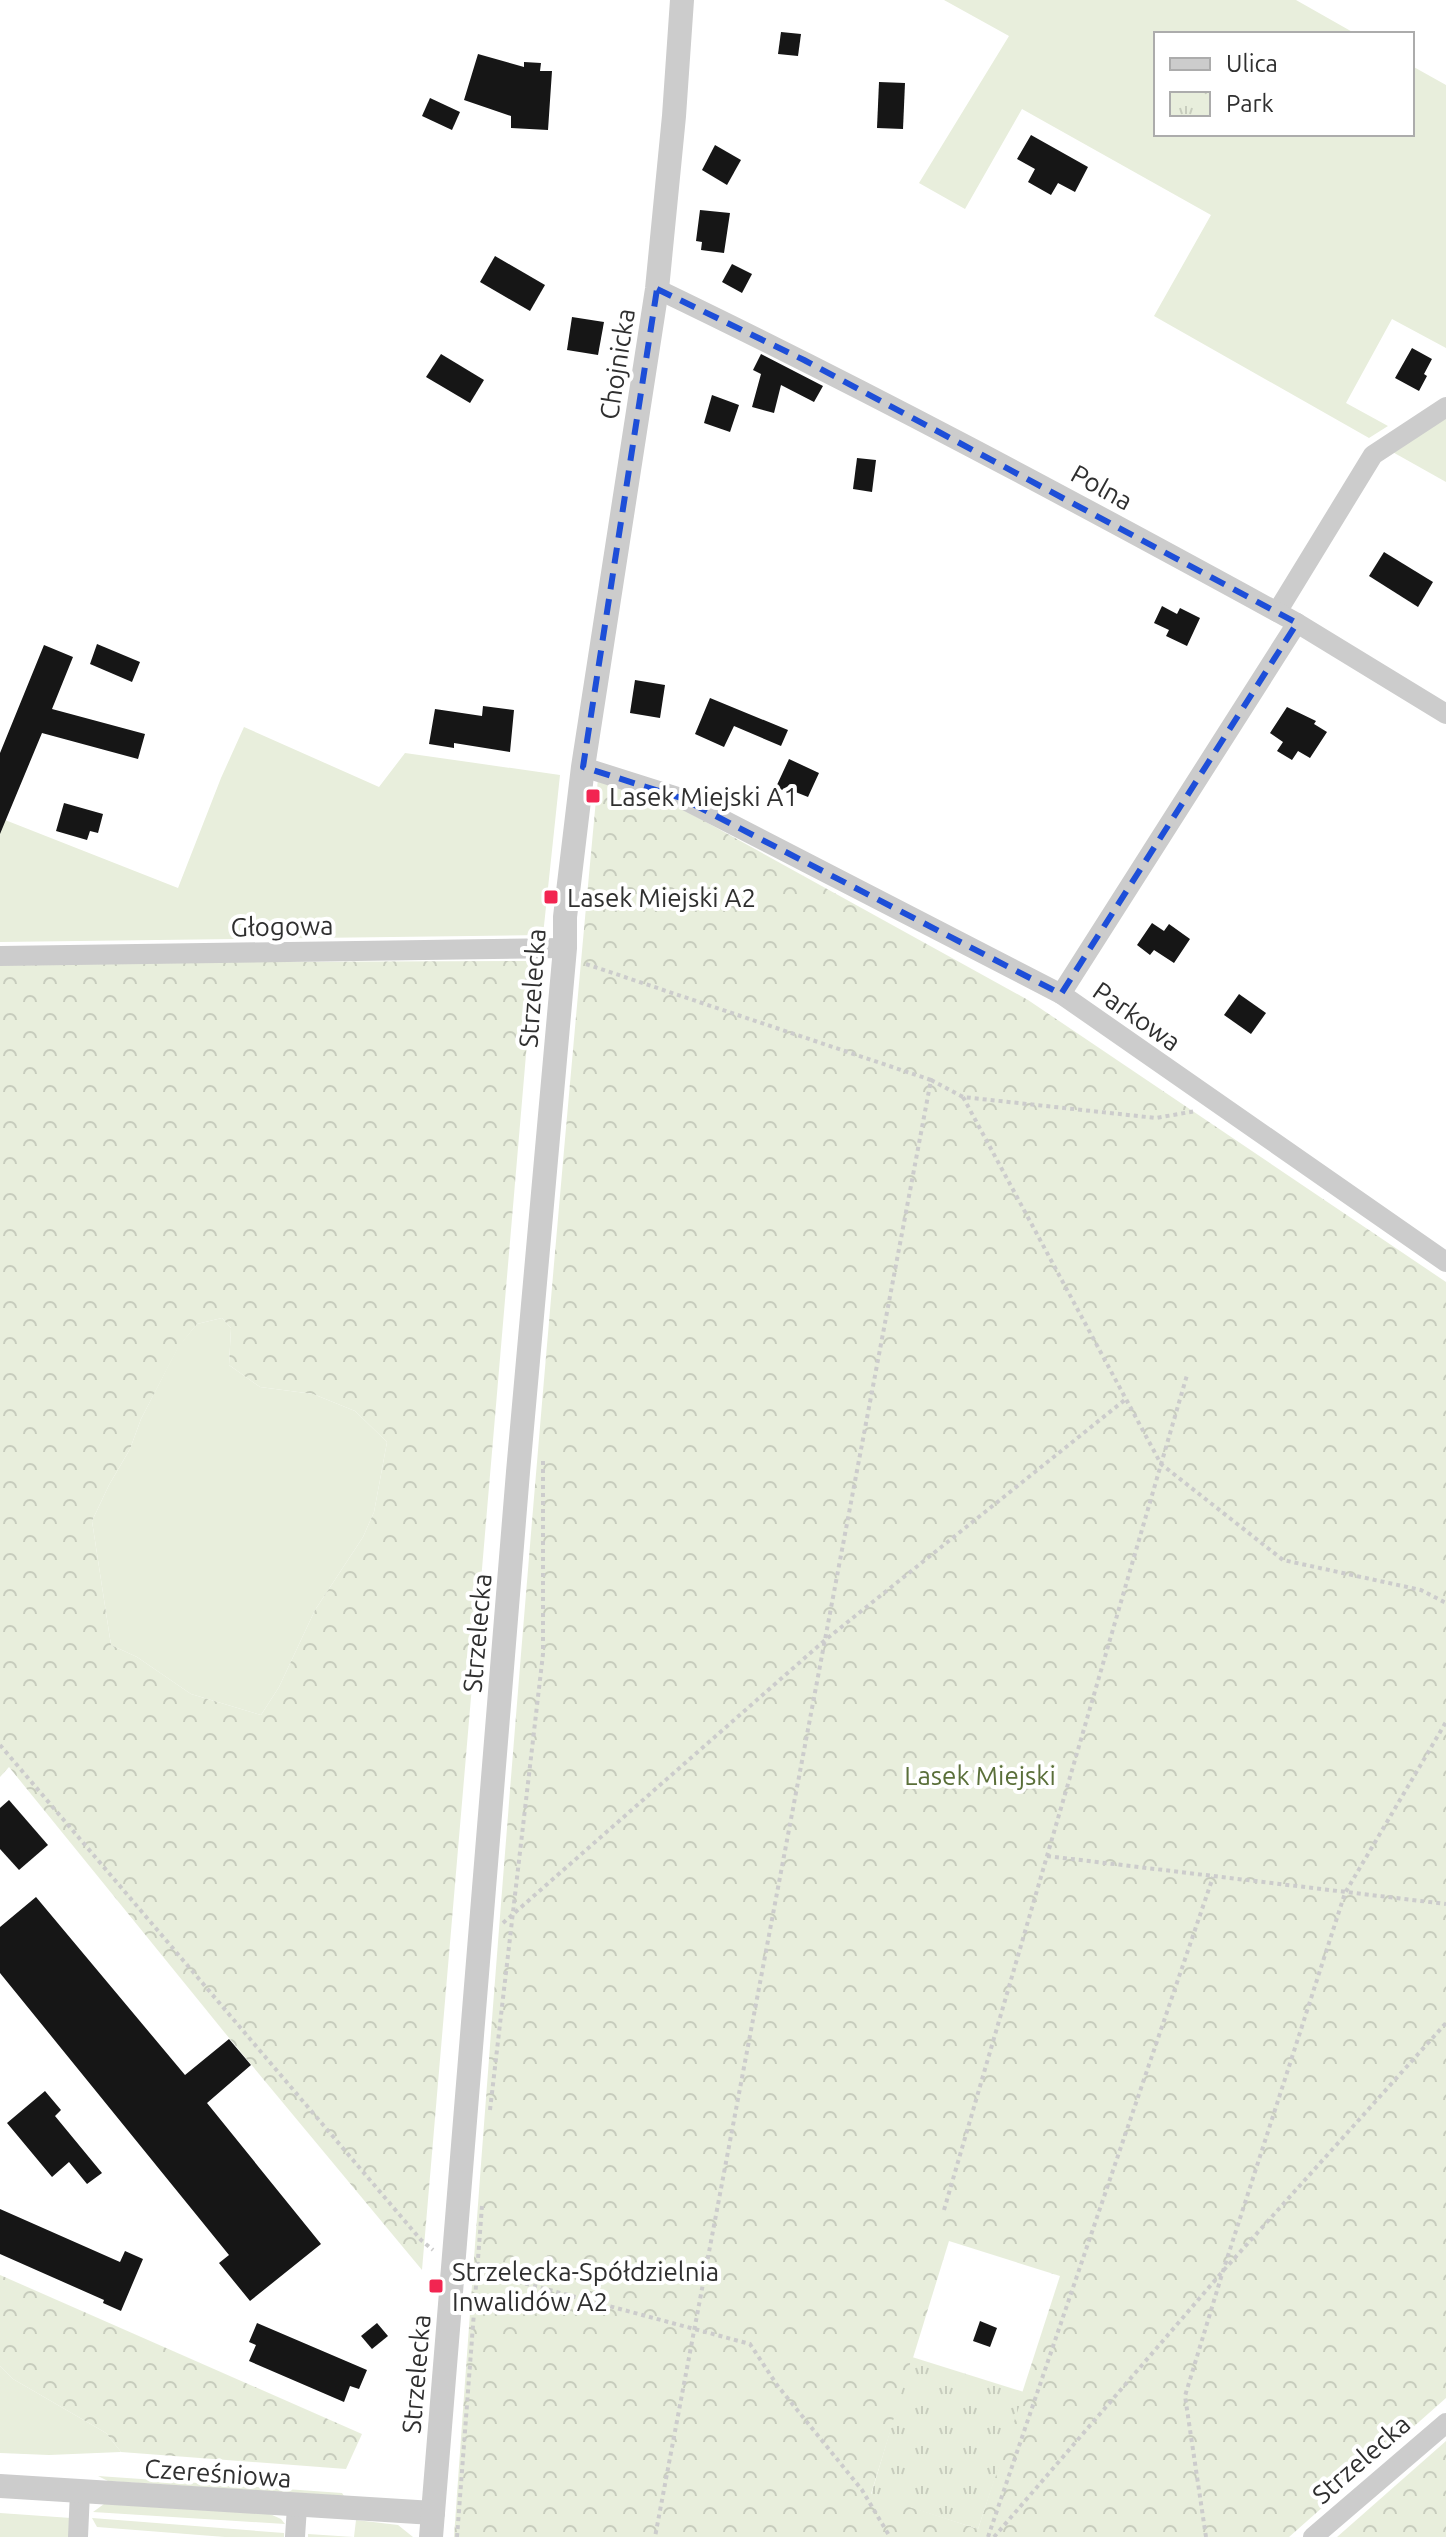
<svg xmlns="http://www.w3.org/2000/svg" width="1446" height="2537" font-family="Ubuntu,sans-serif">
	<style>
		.grass { fill: #e8eedc }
		.forest { fill: url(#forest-crowns); fill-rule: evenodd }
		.park { fill: url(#park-tufts) }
		.building { fill: #161616 }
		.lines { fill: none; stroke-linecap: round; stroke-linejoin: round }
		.path { stroke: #ccc; stroke-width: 4; stroke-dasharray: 4 4; stroke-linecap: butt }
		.minor { stroke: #ccc; stroke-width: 20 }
		.tertiary { stroke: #ccc; stroke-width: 24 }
		.marked { fill: none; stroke: #1d4ed8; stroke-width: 6; stroke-dasharray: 16 10; stroke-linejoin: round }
		.poi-dot { fill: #f22551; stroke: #fff; stroke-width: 3 }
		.labels { text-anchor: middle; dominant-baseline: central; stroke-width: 8; stroke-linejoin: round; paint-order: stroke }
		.street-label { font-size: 26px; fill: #2f2f2f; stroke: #fff }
		.poi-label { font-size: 26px; fill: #2f2f2f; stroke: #fff; text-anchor: start }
		.park-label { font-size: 26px; fill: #5a6f39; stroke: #fff }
	</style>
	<defs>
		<pattern id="forest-crowns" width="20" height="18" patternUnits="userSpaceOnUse" patternTransform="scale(2)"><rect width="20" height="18" fill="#e8eedc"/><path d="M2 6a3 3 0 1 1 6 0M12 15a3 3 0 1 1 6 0" fill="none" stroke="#c7ccbd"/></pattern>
		<pattern id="park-tufts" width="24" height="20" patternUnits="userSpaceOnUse" patternTransform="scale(2)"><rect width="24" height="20" fill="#e8eedc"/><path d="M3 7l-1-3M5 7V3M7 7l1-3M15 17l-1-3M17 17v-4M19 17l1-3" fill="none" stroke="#c7ccbd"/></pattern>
	</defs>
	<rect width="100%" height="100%" fill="#fff"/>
	<g class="grass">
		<polygon points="944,0 1296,0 1356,34 1156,34 1156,134 1412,134 1412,66 1446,85 1446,348 1392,319 1346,403 1388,426 1369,438 1154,316 1211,215 1022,109 965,209 919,183 1009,36"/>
		<polygon points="1446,418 1446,482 1389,450"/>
		<polygon points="244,727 379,787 405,753 560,775 543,935 0,942 0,818 178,888 221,778"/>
		<polygon points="222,1318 231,1328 229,1365 260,1387 313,1394 355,1411 387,1442 374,1512 363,1537 315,1610 279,1687 261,1715 191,1694 137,1657 111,1645 92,1521 109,1485 130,1449 141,1419 178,1347 197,1324"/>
		<polygon points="0,2366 13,2379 106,2433 121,2452 49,2455 0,2453"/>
		<polygon points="98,2476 342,2493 344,2496 108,2481"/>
		<polygon points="104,2504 270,2514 281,2519 285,2524 93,2512"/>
		<polygon points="0,2513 71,2518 69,2537 0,2537"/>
		<polygon points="92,2518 284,2533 284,2537 225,2537 97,2527"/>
		<polygon points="356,2520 398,2525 413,2537 308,2537 308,2534 354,2537"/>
	</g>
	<g class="forest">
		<path d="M 598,778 L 677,806 L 1028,1000 L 1446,1282 L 1446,2398 L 1289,2537 L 454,2537 C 495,1950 543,1364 598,778 ZM 949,2241 L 1060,2276 L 978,2529 L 871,2494 Z"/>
		<path d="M 534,961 L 422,2270 L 225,2033 L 9,1767 L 0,1777 L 0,963 ZM 222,1318 L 231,1328 L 229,1365 L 260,1387 L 313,1394 L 355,1411 L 387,1442 L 374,1512 L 363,1537 L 315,1610 L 279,1687 L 261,1715 L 191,1694 L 137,1657 L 111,1645 L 92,1521 L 109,1485 L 130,1449 L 141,1419 L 178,1348 L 197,1324 Z"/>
		<polygon points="0,2275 362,2434 346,2469 121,2452 106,2433 13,2379 0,2366"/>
		<polygon points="1446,2441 1446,2537 1337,2537 1345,2530"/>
	</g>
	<polygon class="park" points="912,2357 1024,2392 978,2529 871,2495"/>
	<g class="building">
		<polygon points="781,32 801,34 798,56 778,54"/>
		<polygon points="478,54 524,67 524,62 541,63 540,71 552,71 548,130 511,128 511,116 464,100"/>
		<polygon points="879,82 905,83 903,129 877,128"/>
		<polygon points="430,98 460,112 452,130 422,116"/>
		<polygon points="1031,135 1088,167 1075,192 1058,183 1051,195 1028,182 1035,169 1017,159"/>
		<polygon points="715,145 741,160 727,185 702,170"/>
		<polygon points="700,210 730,213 724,253 701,250 702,242 696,241"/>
		<polygon points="495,256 545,285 530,311 480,282"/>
		<polygon points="732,264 752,274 742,293 722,282"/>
		<polygon points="572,317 604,322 598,355 567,350"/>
		<polygon points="1412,348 1432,359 1424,374 1427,376 1419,391 1395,378"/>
		<polygon points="441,354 484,380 470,403 426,377"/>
		<polygon points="761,354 823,386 814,402 781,385 774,413 752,407 761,374 753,370"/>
		<polygon points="712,395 739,405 730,432 704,423"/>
		<polygon points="857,458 876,460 872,492 853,489"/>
		<polygon points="1384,552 1433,582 1418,607 1369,576"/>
		<polygon points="1162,606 1177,614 1180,608 1200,618 1187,646 1166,636 1169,630 1154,623"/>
		<polygon points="97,644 140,662 132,682 90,664"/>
		<polygon points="44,645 73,657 52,709 145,734 138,759 42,733 0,834 0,753"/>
		<polygon points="635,680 665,685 660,718 630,713"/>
		<polygon points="710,698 788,730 781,746 734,726 724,747 695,734"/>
		<polygon points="483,706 514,710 510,752 454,743 454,748 429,744 435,709 482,716"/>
		<polygon points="1287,707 1316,721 1314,724 1327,732 1310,758 1298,751 1292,760 1277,751 1283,742 1270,733"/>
		<polygon points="789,759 819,773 808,797 793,791 791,794 776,787"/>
		<polygon points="64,803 103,814 98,833 90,831 87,840 56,831"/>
		<polygon points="1152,923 1164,931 1169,924 1190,939 1174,963 1154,950 1150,955 1137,945"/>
		<polygon points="1239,994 1266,1013 1251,1034 1224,1015"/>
		<polygon points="9,1800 48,1845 19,1870 0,1849 0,1808"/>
		<polygon points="36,1897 185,2075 229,2039 251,2065 207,2103 321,2244 250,2301 219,2263 229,2255 0,1973 0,1927"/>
		<polygon points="45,2091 61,2110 55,2116 102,2173 87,2184 69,2162 52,2177 7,2123"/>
		<polygon points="0,2209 120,2262 125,2251 143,2259 121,2311 103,2303 104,2300 0,2254"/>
		<polygon points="980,2321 997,2328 990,2347 973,2341"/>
		<polygon points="257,2323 367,2370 359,2389 350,2386 344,2402 249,2361 256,2345 249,2342"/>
		<polygon points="377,2323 388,2336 372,2349 361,2336"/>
	</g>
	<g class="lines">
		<g class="path">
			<polyline points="586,964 931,1080 655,2537"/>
			<polyline points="931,1080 963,1097 1156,1118 1196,1111"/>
			<polyline points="963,1097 1161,1464 1283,1560 1421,1590 1446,1603"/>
			<polyline points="0,1745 421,2240 433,2250"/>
			<polyline points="1047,1856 1446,1904"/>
			<polyline points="503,1923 824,1641 1126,1399"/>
			<polyline points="490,2110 543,1654 543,1458"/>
			<polyline points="944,2210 1187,1375"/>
			<polyline points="479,2271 750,2344 777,2385 862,2490 890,2537"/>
			<polyline points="457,2537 482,2206"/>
			<polyline points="988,2537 1213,1877"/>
			<polyline points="994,2537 1223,2271 1446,2023"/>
			<polyline points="1206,2537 1185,2396 1223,2271 1345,1893 1446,1722"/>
		</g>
		<g class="minor">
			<path d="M 657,289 C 867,390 1072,500 1277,612 L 1373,455 L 1446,407"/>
			<polyline points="1277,612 1297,623 1061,994 1446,1262"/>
			<polyline points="1297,623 1446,714"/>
			<polyline points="583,767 681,798 1061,994"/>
			<polyline points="0,956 565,948"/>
			<polyline points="78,2537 80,2492"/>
			<polyline points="295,2537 297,2507"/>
			<polyline points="1313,2537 1446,2423"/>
		</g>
		<g class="tertiary">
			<polyline points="0,2486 433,2513"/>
			<polyline points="431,2537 518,1472 565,948 565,917 583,767 657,289 674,116 682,0"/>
		</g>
	</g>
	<path class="marked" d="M 657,289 L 804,360 L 1297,623 L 1061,994 L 681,798 L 583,767 Z"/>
	<g class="poi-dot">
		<rect x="585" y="788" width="16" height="16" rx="4"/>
		<rect x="543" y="889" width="16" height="16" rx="4"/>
		<rect x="428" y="2278" width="16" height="16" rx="4"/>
	</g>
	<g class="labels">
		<g class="street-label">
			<text transform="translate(617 364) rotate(-81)">Chojnicka</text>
			<text transform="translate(1102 487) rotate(29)">Polna</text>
			<text transform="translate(282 926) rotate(-1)">Głogowa</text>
			<text transform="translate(532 988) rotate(-86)">Strzelecka</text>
			<text transform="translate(1137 1016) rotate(35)">Parkowa</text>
			<text transform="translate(477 1633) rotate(-85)">Strzelecka</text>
			<text transform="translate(416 2374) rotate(-85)">Strzelecka</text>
			<text transform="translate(1361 2459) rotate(-41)">Strzelecka</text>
			<text transform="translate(218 2473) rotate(4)">Czereśniowa</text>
		</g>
		<g class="poi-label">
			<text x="609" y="796">Lasek Miejski A1</text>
			<text x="567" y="897">Lasek Miejski A2</text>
			<text x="452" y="2271">Strzelecka-Spółdzielnia<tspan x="452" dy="30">Inwalidów A2</tspan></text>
		</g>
		<g class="park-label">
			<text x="980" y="1775">Lasek Miejski</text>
		</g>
	</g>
	<rect x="1154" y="32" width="260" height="104" fill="#ffffff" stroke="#acacac" stroke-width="2"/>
	<rect x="1170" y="58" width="40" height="12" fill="#cccccc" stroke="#acacac" stroke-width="2"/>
	<text x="1226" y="72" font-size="24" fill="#2f2f2f">Ulica</text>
	<rect x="1170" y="92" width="40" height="24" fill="url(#park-tufts)" stroke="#acacac" stroke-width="2"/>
	<text x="1226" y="112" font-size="24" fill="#2f2f2f">Park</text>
</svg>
